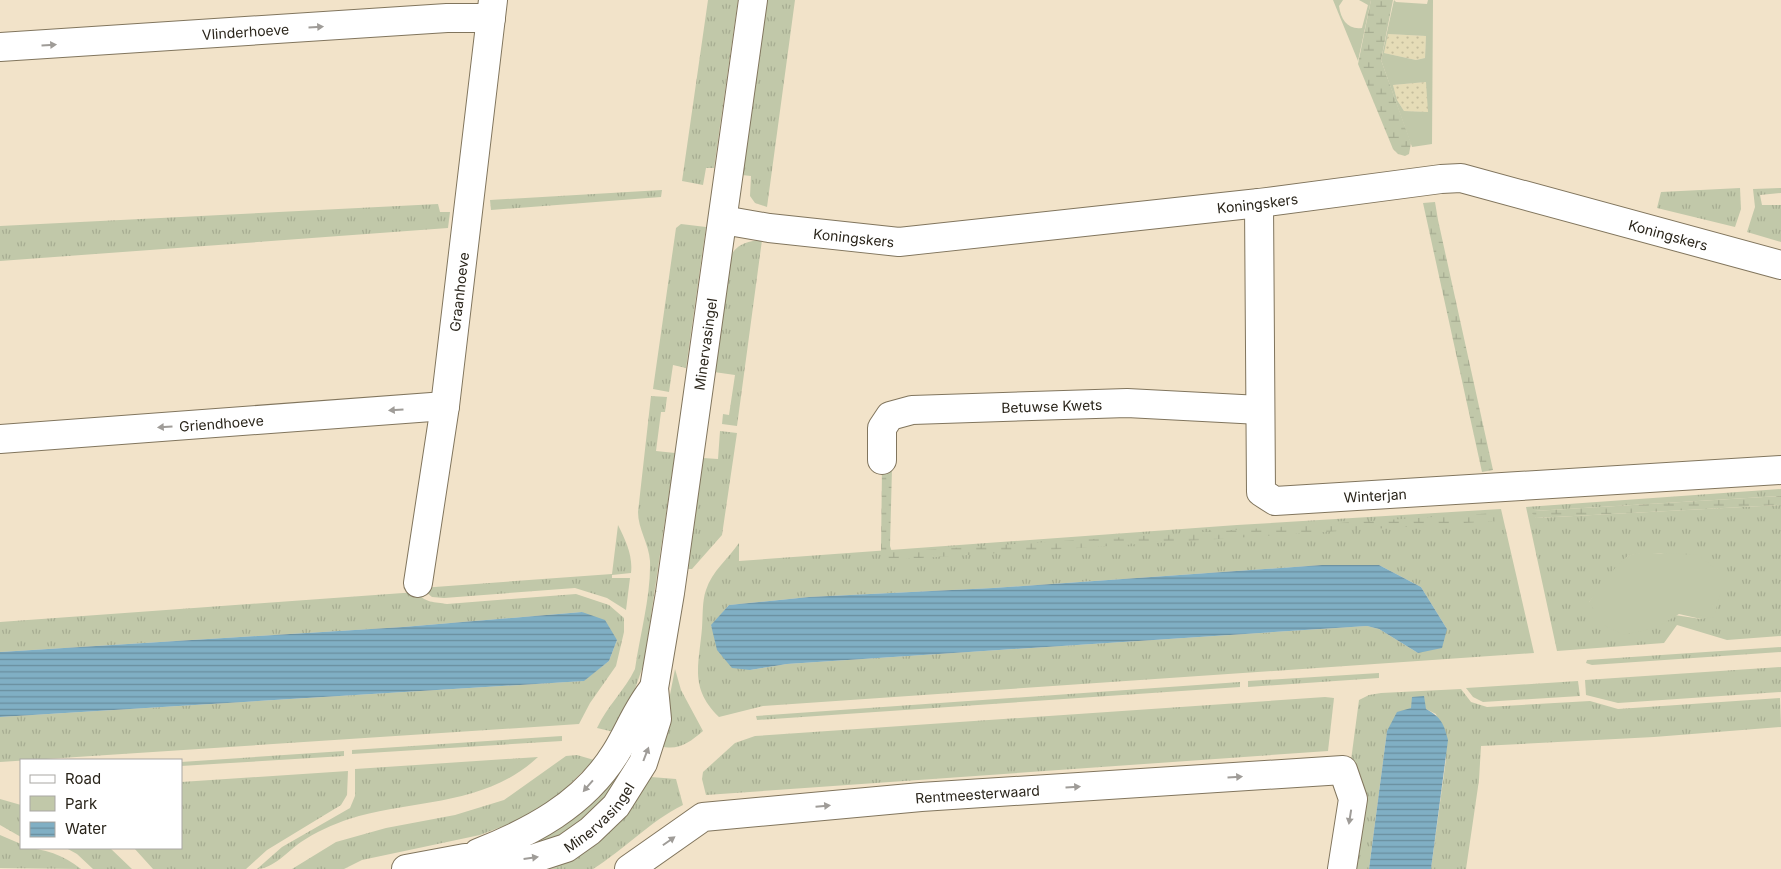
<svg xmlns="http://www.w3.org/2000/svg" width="1781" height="869" font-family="Inter,sans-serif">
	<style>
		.grass { fill: url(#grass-tufts); fill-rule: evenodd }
		.wetland { fill: url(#wetland-marsh) }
		.sand { fill: url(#sand-dots) }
		.park { fill: #c1c8a9; fill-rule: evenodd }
		.water { fill: url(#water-rules) }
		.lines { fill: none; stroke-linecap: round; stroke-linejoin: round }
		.street-casing { stroke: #81755d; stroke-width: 30 }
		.secondary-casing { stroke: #81755d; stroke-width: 30 }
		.street { stroke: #fff; stroke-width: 28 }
		.secondary { stroke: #fff; stroke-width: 28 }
		.oneway { fill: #9f9c98 }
		.labels { text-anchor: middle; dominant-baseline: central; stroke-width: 4; stroke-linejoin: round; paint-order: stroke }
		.street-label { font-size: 14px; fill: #29241a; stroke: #fff }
	</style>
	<defs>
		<pattern id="grass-tufts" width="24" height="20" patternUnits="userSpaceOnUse" patternTransform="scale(1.25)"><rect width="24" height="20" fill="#c1c8a9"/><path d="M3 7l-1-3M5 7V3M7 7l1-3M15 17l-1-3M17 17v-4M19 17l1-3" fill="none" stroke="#a6ac91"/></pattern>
		<pattern id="wetland-marsh" width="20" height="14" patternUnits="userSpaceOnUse" patternTransform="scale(1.25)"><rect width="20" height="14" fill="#c1c8a9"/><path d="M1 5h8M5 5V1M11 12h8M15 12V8" fill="none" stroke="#a6ac91"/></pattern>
		<pattern id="sand-dots" width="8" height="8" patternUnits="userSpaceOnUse" patternTransform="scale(1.25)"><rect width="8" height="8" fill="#e5dcb7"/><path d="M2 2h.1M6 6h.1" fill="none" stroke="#c4bd9d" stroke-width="1.8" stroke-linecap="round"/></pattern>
		<pattern id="water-rules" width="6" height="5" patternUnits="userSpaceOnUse" patternTransform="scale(1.25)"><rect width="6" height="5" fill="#80afc4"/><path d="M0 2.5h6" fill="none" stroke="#698e9e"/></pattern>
	</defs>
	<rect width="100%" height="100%" fill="#f2e3c9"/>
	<g class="grass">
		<polygon points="708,0 738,0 714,168 706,168 703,185 682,181"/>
		<polygon points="767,0 795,0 767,207 755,203 750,196 751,176 742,175"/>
		<polygon points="1740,188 1741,209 1735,227 1657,208 1661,192"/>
		<polygon points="1781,188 1781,193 1760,195 1762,205 1781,205 1781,242 1747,232 1755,207 1753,189"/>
		<polygon points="662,190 661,197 491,210 490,200"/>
		<polygon points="438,204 440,212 450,212 448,228 0,261 0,226"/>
		<polygon points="681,224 706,227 686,368 673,365 669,392 653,389 676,228"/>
		<path d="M 762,240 L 737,426 L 722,424 L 723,414 L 729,415 L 735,375 L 714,372 L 731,256 C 737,243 750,241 762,240 Z"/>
		<path d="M 651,396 L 667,397 L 665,412 L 661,412 L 656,451 L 675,453 L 644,663 L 629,706 L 614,732 L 597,728 C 607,706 625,690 635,669 C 640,634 651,596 650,561 C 649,544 638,529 638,512 Z"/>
		<polygon points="720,431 737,433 722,535 692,569 688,569 703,458 718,459"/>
		<path d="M 1781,489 L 1781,496 L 1534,511 L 1536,518 L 1781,505 L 1781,636 L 1727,640 L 1677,625 L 1664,643 L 1557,651 L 1526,507 ZM 1664,553 L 1701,619 L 1589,602 L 1628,556 L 1636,554 Z"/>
		<path d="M 1501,509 L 1534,653 L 763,706 L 719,717 C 689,688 699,665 702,628 C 703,616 702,601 706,590 C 712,571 728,559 739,543 L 739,561 L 1237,525 ZM 1322,565 L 1379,565 L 1421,587 L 1447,629 L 1418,653 L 1379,629 L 1367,626 L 787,664 L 750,670 L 711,626 L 729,605 L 809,597 L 993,588 Z"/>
		<path d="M 618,525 C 626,541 633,556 631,573 L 612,575 L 612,578 L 630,578 L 626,610 L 607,598 L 575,588 L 444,598 L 432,597 L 421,588 L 612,574 Z"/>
		<path d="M 417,592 C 424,603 435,602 447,604 L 576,594 L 609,605 L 624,618 L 624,632 L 616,666 L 590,703 L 579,724 L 0,762 L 0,717 L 583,681 L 609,661 L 617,640 L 582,612 L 403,627 L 0,652 L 0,622 Z"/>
		<polygon points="1781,647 1781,652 1592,665 1586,663 1587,660"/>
		<polygon points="1781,667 1781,692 1618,703 1586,695 1585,680"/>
		<path d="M 675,669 L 681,690 L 703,731 C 689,743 678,751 660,746 Z"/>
		<polygon points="1379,673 1379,678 1248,687 1248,681"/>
		<polygon points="1578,681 1580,696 1483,702 1473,697 1466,688"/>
		<polygon points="1240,682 1240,687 757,720 756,716"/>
		<polygon points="1461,689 1471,702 1487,707 1590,701 1618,709 1780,698 1781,727 1654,737 1481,746 1479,780 1466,869 1431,869 1446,759 1436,714 1426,709 1411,708 1387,731 1369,869 1351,869 1350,768 1359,700 1369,695 1381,693"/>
		<polygon points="1325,697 1334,698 1328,751 706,795 702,779 703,772 735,743 755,736"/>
		<polygon points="562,736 562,741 352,754 352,750"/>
		<polygon points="344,751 344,756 181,766 181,762"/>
		<polygon points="577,755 594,760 557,797 522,819 480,835 362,860 344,869 292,869 336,842 386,828 455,815 504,800 566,756"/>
		<path d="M 538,757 C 485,807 413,799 349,819 C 334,824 314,833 301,842 C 288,851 273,869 257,869 L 282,847 L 350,808 L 355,796 L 355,769 Z"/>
		<polygon points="614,765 631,771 617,792 559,838 514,853"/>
		<polygon points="348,771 347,795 341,805 267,850 246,869 153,869 134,848 181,848 181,782"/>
		<path d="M 651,777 L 676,779 L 683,805 C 649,822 625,849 593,869 L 510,869 Z"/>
		<polygon points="0,799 21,805 21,837 0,825"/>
		<path d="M 0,835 L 21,844 L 21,848 C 45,848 63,855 81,869 L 0,868 Z"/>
		<polygon points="66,848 110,848 132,869 93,869 77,854"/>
	</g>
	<g class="wetland">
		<polygon points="1371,0 1393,0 1381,60 1411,143 1409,154 1405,156 1398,154 1393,149 1358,64"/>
		<polygon points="1435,202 1438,220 1493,470 1482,472 1423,203"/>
		<polygon points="882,468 892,468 890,546 892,552 1495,513 1498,516 1496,521 890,560 884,557 881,552"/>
		<polygon points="1781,496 1781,505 1536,518 1532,513 1534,511"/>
	</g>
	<g class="sand">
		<polygon points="1388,34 1426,36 1425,58 1416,60 1384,53"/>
		<polygon points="1426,82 1428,86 1428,112 1404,111 1397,100 1393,85"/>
	</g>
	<g class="park">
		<path d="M 1333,0 L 1343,0 L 1339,6 C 1341,20 1348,30 1362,28 L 1368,5 L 1359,0 L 1371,0 L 1358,61 Z"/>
		<path d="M 1394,0 L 1396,2 L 1427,4 L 1428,0 L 1433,0 L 1432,144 L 1412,147 L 1381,60 ZM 1388,34 L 1426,36 L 1425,58 L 1416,60 L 1384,53 ZM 1426,82 L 1428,112 L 1404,111 L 1397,100 L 1393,85 Z"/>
		<path d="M 1664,553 L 1698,555 L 1721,573 L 1721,591 L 1714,617 L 1701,619 L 1679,614 L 1656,628 L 1623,635 L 1602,624 L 1589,602 C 1596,592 1619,561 1628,556 C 1638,551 1653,554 1664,553 Z"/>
	</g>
	<g class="water">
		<polygon points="1322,565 1379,565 1421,587 1447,629 1442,648 1418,653 1379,629 1367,626 787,664 750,670 732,668 717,650 711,625 729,605 809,597 993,588"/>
		<polygon points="582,612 605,620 617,640 609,661 584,681 0,717 0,652 403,627"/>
		<path d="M 1424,696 L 1426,709 C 1441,717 1444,724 1448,740 L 1431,869 L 1369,869 L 1387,731 L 1397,712 L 1411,708 L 1412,697 Z"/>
	</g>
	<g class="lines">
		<defs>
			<g id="street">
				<path id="s1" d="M 0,47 L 447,18 L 491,18"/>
				<path id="s2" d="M 1259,203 L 1261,492 L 1275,501 L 1781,470"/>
				<path id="s3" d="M 723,220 L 769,228 L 899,242 L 1259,203 L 1441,179 L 1461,178 L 1781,265"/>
				<path id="s4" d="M 0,439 L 445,406"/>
				<path id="s5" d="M 882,460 L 882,428 L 890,416 L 912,410 L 1127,403 L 1260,410"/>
				<path id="s6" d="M 418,583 L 445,406 L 493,0"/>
				<path id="s7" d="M 629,869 L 703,817 L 921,797 L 1343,770 L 1353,799 L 1342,869"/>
			</g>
			<g id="secondary">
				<path d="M 478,853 C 531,832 583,805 615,754 C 629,732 637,708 654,688"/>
				<path id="s8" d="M 406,869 L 465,858 L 532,859 L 566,848 L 590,831 L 616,806 L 643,763 L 657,719 L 654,688 L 670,593 L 753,0"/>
			</g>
		</defs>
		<use href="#street" class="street-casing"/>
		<use href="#secondary" class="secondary-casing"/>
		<use href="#street" class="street"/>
		<use href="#secondary" class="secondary"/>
	</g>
	<defs><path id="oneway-solid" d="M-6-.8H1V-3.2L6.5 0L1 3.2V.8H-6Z" transform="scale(1.25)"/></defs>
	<g class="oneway">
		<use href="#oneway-solid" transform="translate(316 27) rotate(-4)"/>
		<use href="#oneway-solid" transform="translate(49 45) rotate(-4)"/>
		<use href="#oneway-solid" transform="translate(396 410) rotate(176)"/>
		<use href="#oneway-solid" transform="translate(165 427) rotate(176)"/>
		<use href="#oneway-solid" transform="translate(646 754) rotate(-69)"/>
		<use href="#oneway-solid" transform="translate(1235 777) rotate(-4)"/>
		<use href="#oneway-solid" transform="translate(588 786) rotate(131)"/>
		<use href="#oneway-solid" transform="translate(1073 787) rotate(-4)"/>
		<use href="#oneway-solid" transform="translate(823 806) rotate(-5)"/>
		<use href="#oneway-solid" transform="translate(1350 817) rotate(99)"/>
		<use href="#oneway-solid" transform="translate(669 841) rotate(-35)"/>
		<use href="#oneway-solid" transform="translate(531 858) rotate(-8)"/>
	</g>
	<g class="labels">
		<g class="street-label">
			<text stroke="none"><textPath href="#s1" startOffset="246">Vlinderhoeve</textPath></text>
			<text stroke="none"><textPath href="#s3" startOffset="538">Koningskers</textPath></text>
			<text stroke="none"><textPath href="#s3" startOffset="958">Koningskers</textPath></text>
			<text stroke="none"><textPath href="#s3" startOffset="132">Koningskers</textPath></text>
			<text stroke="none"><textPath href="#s6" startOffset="294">Graanhoeve</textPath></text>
			<text stroke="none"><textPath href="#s8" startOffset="704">Minervasingel</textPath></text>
			<text stroke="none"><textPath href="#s5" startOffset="209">Betuwse Kwets</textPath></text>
			<text stroke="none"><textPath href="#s4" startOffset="222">Griendhoeve</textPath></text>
			<text stroke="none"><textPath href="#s2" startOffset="406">Winterjan</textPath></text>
			<text stroke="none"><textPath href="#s7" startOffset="366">Rentmeesterwaard</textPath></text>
			<text stroke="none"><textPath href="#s8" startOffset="208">Minervasingel</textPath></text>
		</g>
	</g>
	<rect x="20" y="759" width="162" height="90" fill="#ffffff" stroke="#a9a7a3"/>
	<rect x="30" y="775" width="25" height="8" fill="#ffffff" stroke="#a9a7a3"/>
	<text x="65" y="784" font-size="15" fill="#29241a">Road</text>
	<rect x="30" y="796" width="25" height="15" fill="#c1c8a9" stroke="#a9a7a3"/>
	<text x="65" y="809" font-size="15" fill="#29241a">Park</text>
	<rect x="30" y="822" width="25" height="15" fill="url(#water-rules)" stroke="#a9a7a3"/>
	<text x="65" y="834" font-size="15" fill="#29241a">Water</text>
</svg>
